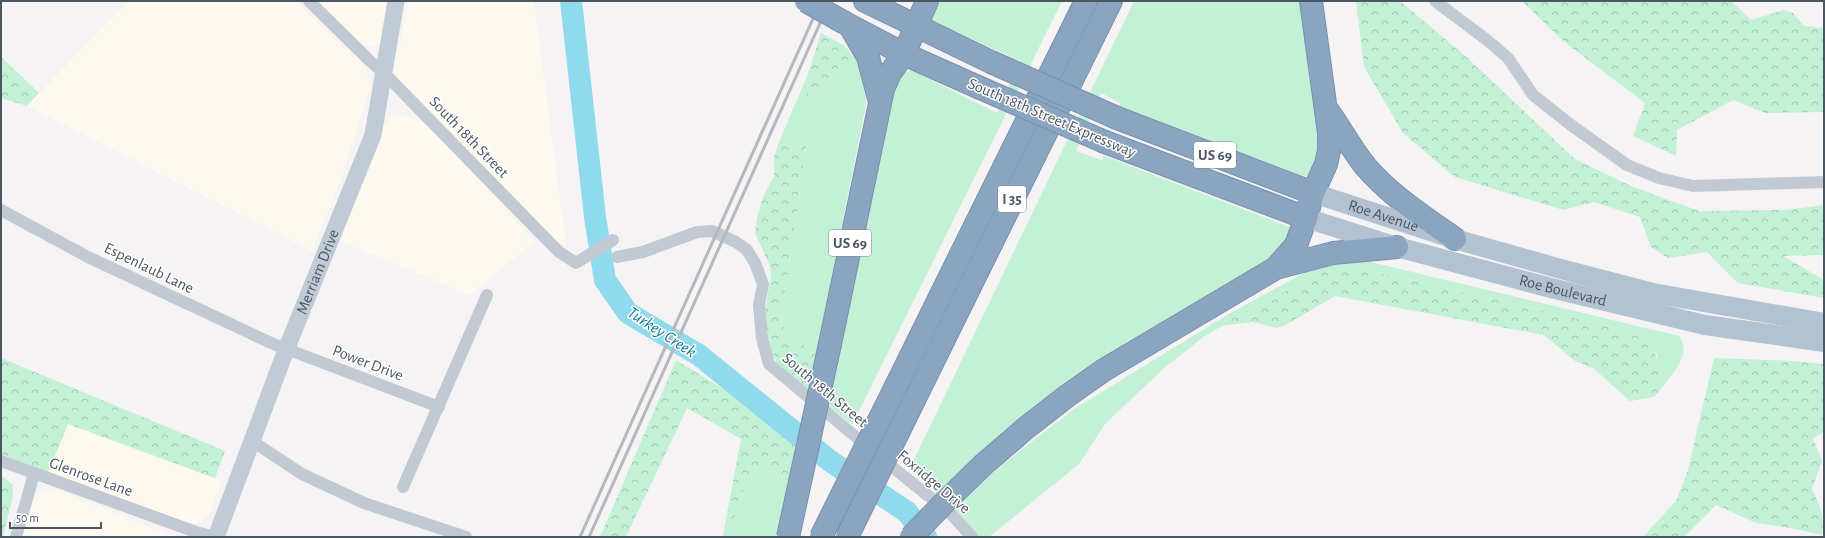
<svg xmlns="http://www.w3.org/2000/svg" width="1825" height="538" font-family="'Alegreya Sans',sans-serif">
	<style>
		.commercial { fill: #fdf9ef }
		.green { fill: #c3f1d5 }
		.forest { fill: url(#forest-crowns) }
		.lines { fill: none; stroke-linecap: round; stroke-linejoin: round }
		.river { stroke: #90daee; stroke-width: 22 }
		.highway-casing { stroke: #7690ad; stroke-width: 24 }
		.street { stroke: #c1cad2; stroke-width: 12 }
		.secondary { stroke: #c1cbd6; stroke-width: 17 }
		.primary { stroke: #b3c2d1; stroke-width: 20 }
		.highway { stroke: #8ba5c1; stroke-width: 22 }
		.rail { stroke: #b5b8bd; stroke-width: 3 }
		.highway-bridge-casing { stroke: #7690ad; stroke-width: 24; stroke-linecap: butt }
		.highway-bridge { stroke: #8ba5c1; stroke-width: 22 }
		.labels { text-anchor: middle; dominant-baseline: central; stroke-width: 3; stroke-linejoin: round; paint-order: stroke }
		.shield { fill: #fff; stroke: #808990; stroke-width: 1 }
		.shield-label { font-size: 15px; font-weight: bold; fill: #4a5661 }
		.street-label { font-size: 16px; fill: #4a5661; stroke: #fff }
		.water-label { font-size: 17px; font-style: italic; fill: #0c7c9b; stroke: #fff }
	</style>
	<defs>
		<pattern id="forest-crowns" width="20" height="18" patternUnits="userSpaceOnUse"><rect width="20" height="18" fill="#c3f1d5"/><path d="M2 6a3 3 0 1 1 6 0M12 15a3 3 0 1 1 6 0" fill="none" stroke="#a0c6b0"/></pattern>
	</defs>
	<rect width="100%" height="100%" fill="#f5f3f3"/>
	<g class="commercial">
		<polygon points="128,1 296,1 365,69 369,76 371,86 339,186 312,251 27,106"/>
		<polygon points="317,1 388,1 382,38 379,42 373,46 367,46 360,44"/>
		<polygon points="408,1 534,1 566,245 556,242 397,80 395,70"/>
		<polygon points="399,114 421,122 429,127 535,241 470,295 340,241 362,183 379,130 391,116"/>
		<polygon points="68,424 222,482 209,514 200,523 190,525 48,472"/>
		<polygon points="53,488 174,537 20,537 30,503 41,492"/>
	</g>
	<g class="green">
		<path d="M 938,1 L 1062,1 L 852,425 L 825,403 L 892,86 C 898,79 903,70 913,71 L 997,113 L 1020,61 L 926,18 Z"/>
		<path d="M 1134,1 L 1304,1 L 1319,141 C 1318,156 1316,166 1306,177 L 1119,108 L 1120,103 L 1101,93 L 1076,151 L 1102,160 L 1104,156 L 1292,228 L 1284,244 L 1275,257 L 1105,356 L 1073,380 L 939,495 L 910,468 Z"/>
		<path d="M 856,60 C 863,75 866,87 866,104 L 816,355 C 801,338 788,346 781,319 L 808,135 L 802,131 L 795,153 L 779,142 L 808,74 L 806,103 L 820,100 C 828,78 834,69 856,60 Z"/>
		<path d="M 1351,262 L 1370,262 L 1383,265 L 1679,336 C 1693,353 1672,374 1661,389 L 1657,354 L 1631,331 L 1367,270 L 1342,268 L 1285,291 L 1206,335 L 1163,369 L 1105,424 L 1079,464 L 989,537 L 977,537 L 953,507 L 976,485 L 1074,409 L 1227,315 L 1309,270 L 1329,264 Z"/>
		<polygon points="757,467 766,469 788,491 776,537 723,537 725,524 735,518 745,484"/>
	</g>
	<g class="forest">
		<polygon points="1356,1 1400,1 1464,55 1575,159 1631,186 1699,211 1786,210 1824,205 1824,255 1783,256 1824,280 1824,298 1738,283 1707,252 1668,258 1651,247 1640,217 1594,202 1563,210 1455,177 1403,133 1364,67"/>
		<polygon points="1522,1 1731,1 1751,20 1784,10 1793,13 1804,26 1824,28 1824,112 1765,113 1733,100 1677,130 1676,156 1633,136 1645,103 1563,41"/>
		<path d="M 821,33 L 845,46 L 856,60 C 834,69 828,78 820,100 L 806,103 L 808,74 Z"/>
		<polygon points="1,57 39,93 27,106 1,98"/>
		<path d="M 802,131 L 808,135 L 781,319 C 788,346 801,338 816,355 L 809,390 L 779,366 L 768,348 L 765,311 L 771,275 L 770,266 L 755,233 L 757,217 L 764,195 L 774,176 L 774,157 L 779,142 L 795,153 Z"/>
		<path d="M 1342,268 L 1367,270 L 1631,331 C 1661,351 1657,355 1661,389 L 1654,397 L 1630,401 L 1593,368 L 1575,361 L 1544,335 L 1335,296 L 1284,326 L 1276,328 L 1253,322 L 1219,326 L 1320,273 Z"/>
		<polygon points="1,358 225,451 215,478 68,424 48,472 1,454"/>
		<path d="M 1714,358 L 1795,361 L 1824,364 L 1824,432 L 1813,438 L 1822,461 L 1812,489 C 1820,505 1825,517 1822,535 L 1796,529 L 1756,523 L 1716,505 L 1684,537 L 1643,537 L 1676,501 L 1688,470 Z"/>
		<polygon points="676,360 730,393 797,447 788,491 766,469 757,467 745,484 735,518 725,524 741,439 687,408 626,537 600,537"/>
		<polygon points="1,475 13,485 13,496 3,537 1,537"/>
	</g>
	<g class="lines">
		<polyline class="river" points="571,1 595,217 605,280 628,313 699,355 830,461 907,512 926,537"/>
		<defs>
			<g id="highway">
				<polyline points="865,1 991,62"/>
				<polyline points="845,23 904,54 978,87"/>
				<polyline points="850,26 868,57 880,102"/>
				<path d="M 1328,111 C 1341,129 1352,150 1366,167 C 1391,196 1424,217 1455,239"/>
				<polyline points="1117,118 1313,193"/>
				<polyline points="1105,142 1306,218"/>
				<polyline points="1276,268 1296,245 1306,218 1313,193 1326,164 1329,151 1329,133 1311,1"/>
				<polyline points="830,344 883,89 890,73 904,54 927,1"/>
				<polyline points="900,378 1086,1"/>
				<polyline points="915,398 1111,1"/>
				<polyline points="984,464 1026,428 1067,396 1104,370 1276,268 1333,253 1397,247"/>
			</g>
		</defs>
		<use href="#highway" class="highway-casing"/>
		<g class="street">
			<polyline points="309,1 370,61 384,73 559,252 576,263 613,240"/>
			<polyline points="1435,1 1487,40 1508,58 1533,95 1571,125 1627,165 1659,178 1693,186 1824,182"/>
			<polyline points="1,210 88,257 271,343 439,407"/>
			<polyline points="617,257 643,252 697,232 712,231 736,242 747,250 755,263 763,284 759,305 762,339 769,364 875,453 952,515 972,537"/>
			<polyline points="252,441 302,474 364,503 466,537"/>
			<polyline points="1,461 196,532 216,537"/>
			<polyline points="403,487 487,295"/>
			<polyline points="16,537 34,474"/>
		</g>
		<path class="secondary" id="s1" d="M 216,537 L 286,350 L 373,135 L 396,1"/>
		<g class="primary">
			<path id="s2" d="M 1313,193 L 1455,239 L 1568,271 L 1653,293 L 1824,323"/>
			<path id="s3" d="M 1306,218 L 1397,247 L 1551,288 L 1705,325 L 1824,342"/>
		</g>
		<use href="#highway" class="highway"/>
		<g class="rail">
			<polyline points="580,537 821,1"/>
			<polyline points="589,537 830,1"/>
		</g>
		<defs>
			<g id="highway-bridge">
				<polyline points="806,1 845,23"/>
				<polyline points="991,62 1117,118"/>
				<polyline points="978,87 1105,142"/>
				<polyline points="788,537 830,344"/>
				<polyline points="821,537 900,378"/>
				<polyline points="847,537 915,398"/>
				<polyline points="911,537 946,501 984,464"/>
			</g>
		</defs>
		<use href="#highway-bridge" class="highway-bridge-casing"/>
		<use href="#highway-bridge" class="highway-bridge"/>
	</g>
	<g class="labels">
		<g class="shield">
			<rect x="1194" y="142" width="42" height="26" rx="3"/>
			<rect x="998" y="186" width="28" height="26" rx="3"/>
			<rect x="829" y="230" width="42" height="26" rx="3"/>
		</g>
		<g class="shield-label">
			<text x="1215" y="155">US 69</text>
			<text x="1012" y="199">I 35</text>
			<text x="850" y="243">US 69</text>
		</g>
		<g class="street-label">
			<text transform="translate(1052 118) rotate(23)">South 18th Street Expressway</text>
			<text transform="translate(469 137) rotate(46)">South 18th Street</text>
			<text stroke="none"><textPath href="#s2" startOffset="74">Roe Avenue</textPath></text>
			<text transform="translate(149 268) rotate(26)">Espenlaub Lane</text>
			<text stroke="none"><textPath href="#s1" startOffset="284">Merriam Drive</textPath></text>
			<text stroke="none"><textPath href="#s3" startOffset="267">Roe Boulevard</textPath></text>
			<text transform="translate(368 363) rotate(21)">Power Drive</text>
			<text transform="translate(825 390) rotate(40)">South 18th Street</text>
			<text transform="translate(91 477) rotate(20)">Glenrose Lane</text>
			<text transform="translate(934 482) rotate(40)">Foxridge Drive</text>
		</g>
		<g class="water-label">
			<text transform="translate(662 332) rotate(33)">Turkey Creek</text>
		</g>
	</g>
	<rect width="1825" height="538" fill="none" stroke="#4a5661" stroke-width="4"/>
	<path d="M10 522v6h91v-6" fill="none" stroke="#4a5661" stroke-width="2"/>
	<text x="16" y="522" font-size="12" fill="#4a5661" stroke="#ffffff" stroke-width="3" paint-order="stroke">50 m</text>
</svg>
